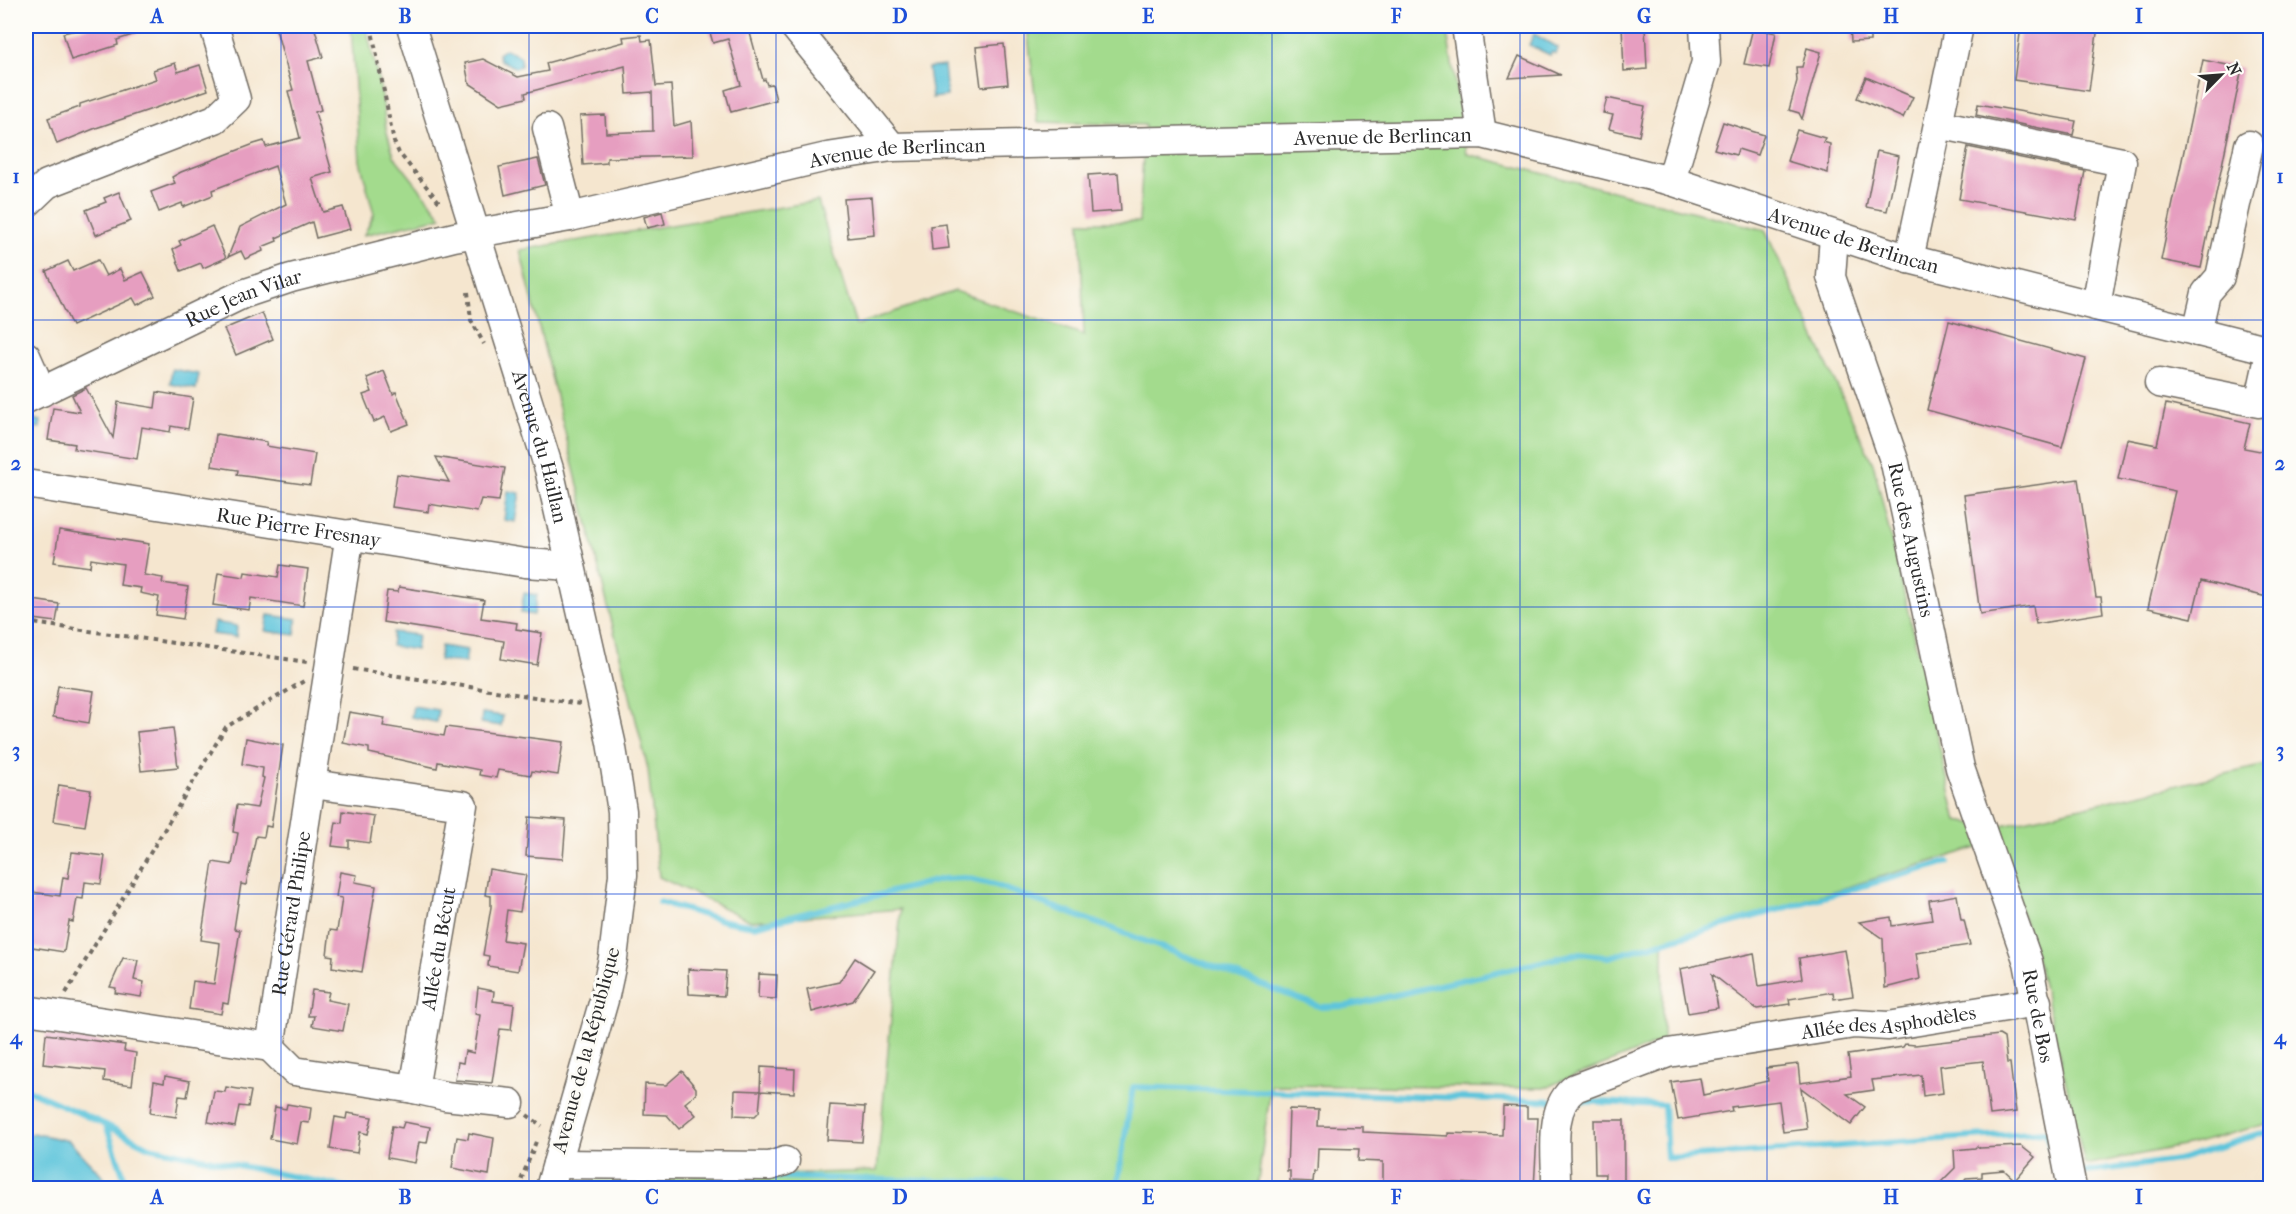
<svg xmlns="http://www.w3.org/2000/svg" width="2296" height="1214" font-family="'IM FELL French Canon',serif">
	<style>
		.green { fill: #a3db8d; stroke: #67835c; stroke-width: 1.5 }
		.water { fill: #5ec5db; stroke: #447883; stroke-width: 1.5 }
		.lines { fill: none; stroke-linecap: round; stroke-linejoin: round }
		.stream { stroke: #5ec5db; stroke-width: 6 }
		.building { fill: #e69ec0 }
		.minor-casing { stroke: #726c64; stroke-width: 31 }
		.path { stroke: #726c64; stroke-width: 4; stroke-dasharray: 4.5 4.5; stroke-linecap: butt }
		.minor { stroke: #fff; stroke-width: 28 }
		.grid { fill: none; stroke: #1d4ed8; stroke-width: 1.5; stroke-opacity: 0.55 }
		.labels { text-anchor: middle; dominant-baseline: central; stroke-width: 6; stroke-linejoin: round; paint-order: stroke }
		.street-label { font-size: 20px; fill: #2b2b2b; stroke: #fdfcf7 }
		.neatline { fill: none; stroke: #1d4ed8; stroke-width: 2 }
		.grid-label { font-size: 20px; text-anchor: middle; font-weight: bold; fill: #1d4ed8 }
	</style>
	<rect width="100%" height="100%" fill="#fdfcf7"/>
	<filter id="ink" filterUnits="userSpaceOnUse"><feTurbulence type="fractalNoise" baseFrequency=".0167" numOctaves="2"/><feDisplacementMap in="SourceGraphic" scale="12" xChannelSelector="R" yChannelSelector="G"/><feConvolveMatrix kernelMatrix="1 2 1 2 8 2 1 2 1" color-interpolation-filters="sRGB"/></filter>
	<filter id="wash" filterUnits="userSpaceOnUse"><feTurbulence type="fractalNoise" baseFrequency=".008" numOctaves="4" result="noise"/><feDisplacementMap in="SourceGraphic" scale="24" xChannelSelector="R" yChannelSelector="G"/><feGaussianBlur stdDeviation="1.35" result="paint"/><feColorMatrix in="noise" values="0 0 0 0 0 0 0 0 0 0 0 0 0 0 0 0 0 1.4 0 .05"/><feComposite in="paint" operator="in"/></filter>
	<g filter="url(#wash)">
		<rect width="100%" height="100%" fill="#f5e6cf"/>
		<g class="green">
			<polygon points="351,26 366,26 382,96 386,129 394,156 442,217 364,235 374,214 360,161"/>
			<polygon points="1027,26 1446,26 1467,154 1765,230 1874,466 1957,821 1994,827 2270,764 2270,1123 2193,1144 2085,1165 2037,959 1997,842 1663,942 1663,1041 1544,1088 1271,1085 1257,1188 575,1188 575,1180 877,1171 901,909 751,921 659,877 648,769 520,250 818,201 856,325 955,291 1084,335 1080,222 1139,222 1145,125 1038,122"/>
		</g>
		<g class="water">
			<polygon points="1534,34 1558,48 1556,54 1552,52 1550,55 1529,45"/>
			<polygon points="505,49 521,57 521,66 516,68 500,60 498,54"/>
			<polygon points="944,66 947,96 932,98 928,68"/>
			<polygon points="172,369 199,374 196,389 170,384"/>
			<polygon points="27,419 41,421 40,428 35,427 33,445 26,444"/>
			<polygon points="508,491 520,493 515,522 504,520"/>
			<polygon points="524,593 537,595 534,615 521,613"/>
			<polygon points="268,615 297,619 295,635 265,631"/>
			<polygon points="214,622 237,626 236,637 212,634"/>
			<polygon points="393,632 418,635 416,650 391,646"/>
			<polygon points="441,646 467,650 465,663 439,660"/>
			<polygon points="413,706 438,710 436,722 411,717"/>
			<polygon points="482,713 503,716 501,726 481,723"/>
			<polygon points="33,1133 69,1141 101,1174 111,1188 26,1188 26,1137"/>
		</g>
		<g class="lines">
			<g class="stream">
				<polyline points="659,902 725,921 754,926 943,879 965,878 995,885 1321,1007 1347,1006 1580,953 1609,957 1948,862"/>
				<polyline points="26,1089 106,1125 128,1188"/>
				<polyline points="1575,1101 1664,1105 1667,1158 2046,1132 2050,1148"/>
				<polyline points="106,1125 149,1147 348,1188"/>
				<polyline points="2080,1170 2080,1173 2177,1160 2270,1131"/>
				<polyline points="774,1177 1117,1186 1133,1087 1556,1101"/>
			</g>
		</g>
		<g id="blocks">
			<g class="building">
				<polygon points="93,26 150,26 151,29 117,40 118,45 71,60 63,33"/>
				<polygon points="275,26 314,26 323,57 308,61 321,110 315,112 332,172 312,178 323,212 343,207 350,229 316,238 312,222 276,238 277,241 262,247 263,251 245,259 241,251 228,257 240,227 286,204 275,166 212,190 213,195 183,207 182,203 159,212 151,192 175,183 172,177 181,172 254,144 264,141 266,147 300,138 288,91 293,90"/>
				<polygon points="708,26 758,26 758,30 750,33 763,80 765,79 767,85 772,84 776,100 731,112 725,90 741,85 728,39 713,43"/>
				<polygon points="1622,26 1645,26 1647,69 1624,71"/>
				<polygon points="1850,26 1870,26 1870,41 1851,42"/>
				<polygon points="2021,26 2098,26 2089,91 2014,80"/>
				<polygon points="1753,28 1776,33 1769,68 1744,64"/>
				<polygon points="641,35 642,41 651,40 656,86 671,85 674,126 691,121 693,156 607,158 607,163 583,165 580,116 605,115 606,133 653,131 652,92 627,94 625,66 525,93 526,98 501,104 469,83 465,63 483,59 518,77 548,71 546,63 624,42 623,37"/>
				<polygon points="1004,44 1008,84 981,87 976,47"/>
				<polygon points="1807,48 1821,52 1802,119 1799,113 1789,110 1797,81 1796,67 1802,67"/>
				<polygon points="1519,56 1561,75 1509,78"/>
				<polygon points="2203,60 2242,68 2201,268 2161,260"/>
				<polygon points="175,63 178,72 200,65 208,90 96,128 57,144 48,118 80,107 80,104 156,79 153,70"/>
				<polygon points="1866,77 1913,97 1903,118 1857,98"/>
				<polygon points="1607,98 1645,106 1639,136 1609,129 1613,115 1603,113"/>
				<polygon points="1978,104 2076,121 2073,135 1976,115"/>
				<polygon points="1723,122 1764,135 1757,155 1738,149 1736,155 1714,149"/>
				<polygon points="1797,130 1825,138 1823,142 1830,144 1828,173 1787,161"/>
				<polygon points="1968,147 2085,171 2076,220 1959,199"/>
				<polygon points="1877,151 1899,156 1887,211 1866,207"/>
				<polygon points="538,159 545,185 505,195 499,167"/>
				<polygon points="1118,173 1121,211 1091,213 1088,175"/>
				<polygon points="119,192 131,221 96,235 86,210 106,202 104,198"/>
				<polygon points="872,197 875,235 848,238 844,199"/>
				<polygon points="662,212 665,224 647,228 644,217"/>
				<polygon points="946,224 949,248 932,250 930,226"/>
				<polygon points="212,226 226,258 203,268 201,263 181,271 173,249 181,245 179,241"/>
				<polygon points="98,260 106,276 120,269 125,280 143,272 155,296 137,305 133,298 72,326 46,271 68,261 73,271"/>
				<polygon points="262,313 273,339 236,355 224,329"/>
				<polygon points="1949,321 2086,359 2062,447 1927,410"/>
				<polygon points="384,371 393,394 396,392 409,424 391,431 385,417 374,422 363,395 372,392 367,378"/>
				<polygon points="86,388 113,438 118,402 155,408 157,392 193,398 188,429 171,426 170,432 142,427 137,459 74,449 75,444 48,440 53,408 80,412 72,395"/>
				<polygon points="2166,404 2250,423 2244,448 2271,453 2271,598 2201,581 2192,618 2148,608 2175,491 2118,479 2127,439 2157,445"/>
				<polygon points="216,434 267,442 266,446 315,454 310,485 237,475 238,470 212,466"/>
				<polygon points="436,457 505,468 499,501 481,499 477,512 429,504 428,512 392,507 397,474 449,482"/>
				<polygon points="2078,479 2096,597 2101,597 2103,613 2036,624 2033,606 1980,614 1964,495"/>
				<polygon points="59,530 149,544 144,575 163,578 162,583 188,587 183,619 156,615 159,597 140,593 141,588 120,585 123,564 91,559 90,567 54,562"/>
				<polygon points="280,565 308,569 303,606 251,598 249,610 213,605 218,573 244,577 245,572 278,577"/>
				<polygon points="399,587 484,600 481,618 517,623 516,629 542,633 537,665 501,659 504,641 383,622 387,591 398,592"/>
				<polygon points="26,599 59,604 56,622 26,618"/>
				<polygon points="58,686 94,691 89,723 53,717"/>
				<polygon points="349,712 385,718 383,726 444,736 446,727 563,742 558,775 532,771 531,775 498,770 496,778 479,775 480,770 438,762 437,768 369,753 369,748 343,743"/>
				<polygon points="173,728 178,767 141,771 137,732"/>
				<polygon points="246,738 283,745 271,827 266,826 264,837 256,836 246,885 241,884 234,929 240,930 228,1004 223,1003 221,1014 189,1009 193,981 214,984 219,953 220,943 201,940 213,862 232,865 238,833 233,832 237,805 257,808 264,778 262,777 263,768 242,764"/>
				<polygon points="59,785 91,790 85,826 53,821"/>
				<polygon points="343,811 374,816 370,843 349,840 349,848 332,846 336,822 342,823"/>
				<polygon points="529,817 566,820 563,859 526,856"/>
				<polygon points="72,852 105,856 101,884 85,882 83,899 77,898 73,922 69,921 64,952 26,946 33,892 60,896 63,877 68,878"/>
				<polygon points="489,869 526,875 520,912 507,910 503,940 523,943 518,971 488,966 489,956 483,955 491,907 491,896 485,895"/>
				<polygon points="340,872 357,875 355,882 376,886 362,972 332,967 333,956 327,955 330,930 337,931 342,898 336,897"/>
				<polygon points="1957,895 1961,920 1964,920 1970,945 1916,953 1920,979 1885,988 1883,939 1859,922 1891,917 1892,926 1932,920 1929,900"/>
				<polygon points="1845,950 1853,996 1834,999 1833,992 1789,999 1790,1004 1757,1009 1712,974 1718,1008 1688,1013 1680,969 1754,953 1759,986 1802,979 1799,958"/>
				<polygon points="123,958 138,960 134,980 144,982 141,997 115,993 116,988 110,987"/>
				<polygon points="855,958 874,970 853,1001 812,1012 807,989 839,982"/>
				<polygon points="688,969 726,971 724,996 689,994"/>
				<polygon points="759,974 777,975 776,999 758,998"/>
				<polygon points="478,988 494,991 493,1001 514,1004 511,1030 500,1029 492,1083 455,1080 458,1062 463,1063 465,1051 474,1053 480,1015 475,1014"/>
				<polygon points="312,990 329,992 327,1000 348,1004 343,1031 312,1026 314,1016 308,1016"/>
				<polygon points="46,1034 125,1045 124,1051 136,1053 132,1085 104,1081 105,1071 43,1064"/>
				<polygon points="1999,1035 2004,1038 2007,1063 2010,1063 2016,1112 1990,1115 1983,1061 1940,1066 1943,1093 1923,1096 1921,1075 1872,1080 1874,1090 1847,1094 1865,1107 1851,1125 1801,1088 1807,1129 1783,1132 1779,1101 1731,1107 1732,1111 1678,1120 1671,1082 1700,1078 1703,1095 1768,1081 1766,1068 1798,1064 1800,1083 1830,1079 1851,1076 1848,1055 1903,1047 1905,1044 1915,1045"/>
				<polygon points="761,1067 795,1069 794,1093 761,1091 759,1112 755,1116 734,1115 735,1090 760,1091"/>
				<polygon points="682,1071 696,1088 696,1094 685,1103 696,1115 679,1129 667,1115 644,1114 645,1084 666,1085"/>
				<polygon points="165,1076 190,1081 187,1097 179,1096 176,1117 150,1113 154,1081 164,1083"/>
				<polygon points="226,1087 251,1091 248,1107 239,1106 235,1127 208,1122 214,1091 225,1092"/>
				<polygon points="287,1104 311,1108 309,1123 301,1122 297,1144 270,1139 275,1107 286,1109"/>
				<polygon points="830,1105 865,1107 862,1142 827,1140"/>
				<polygon points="1503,1106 1527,1107 1527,1118 1538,1118 1534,1188 1443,1182 1383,1182 1383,1162 1358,1161 1359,1149 1318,1148 1317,1172 1314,1172 1313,1182 1290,1181 1290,1171 1287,1171 1289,1109 1319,1110 1318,1126 1363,1127 1363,1132 1448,1136 1448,1133 1502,1135"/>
				<polygon points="347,1113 372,1117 368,1134 360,1132 357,1153 330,1149 335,1117 346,1119"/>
				<polygon points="1594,1120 1624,1120 1624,1188 1604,1188 1605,1174 1595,1174"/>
				<polygon points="404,1122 430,1127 427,1143 419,1142 415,1163 387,1158 392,1126 402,1128"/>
				<polygon points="469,1133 494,1138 489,1175 452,1168 457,1137 468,1139"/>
				<polygon points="1977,1146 1980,1148 2021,1146 2035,1157 2015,1180 2004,1170 1982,1172 1982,1177 1966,1178 1957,1188 1935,1188 1955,1168 1954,1150 1975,1148"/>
			</g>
		</g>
	</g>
	<g filter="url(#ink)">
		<use href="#blocks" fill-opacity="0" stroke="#726c64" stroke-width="1.5"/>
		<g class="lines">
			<defs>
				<g id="minor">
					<path id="s1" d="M 411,26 L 549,469 L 611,742 L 622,811 L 623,875 L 613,958 L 604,1000 L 550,1188"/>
					<polyline points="794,26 892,147"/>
					<polyline points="1466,26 1482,134"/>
					<polyline points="1938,124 2122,162 2096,306"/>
					<polyline points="547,128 570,217"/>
					<polyline points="1671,181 1706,62 1704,26"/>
					<polyline points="26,204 47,184 215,119 236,99 214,26"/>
					<path id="s2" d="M 1834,236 L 1831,277 L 1895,463 L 1960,768 L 2028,962 L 2072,1188"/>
					<polyline points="1909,259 1959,26"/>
					<polyline points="2197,332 2206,293 2220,277 2249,145"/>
					<polyline points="26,356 42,392"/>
					<polyline points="2159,383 2259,403 2270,353"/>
					<path id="s3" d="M 26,399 L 243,294 L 291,278 L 454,237 L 570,217 L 827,157 L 892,147 L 1026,144 L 1482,134 L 1671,181 L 1909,259 L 2270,350"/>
					<path id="s4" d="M 26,484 L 525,563 L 571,566"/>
					<path id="s5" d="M 26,1010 L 270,1047 L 350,534"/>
					<path id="s6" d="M 270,1047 L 294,1071 L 414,1089 L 463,805 L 312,784"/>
					<polyline points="414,1089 445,1096 510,1103"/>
					<polyline points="557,1164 770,1166 785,1161"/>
					<path id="s7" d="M 1556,1188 C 1557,1157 1547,1108 1575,1088 L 1668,1053 L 1854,1024 L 1888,1026 L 2037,1002"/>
				</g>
			</defs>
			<use href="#minor" class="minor-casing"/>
			<g class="path">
				<polyline points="371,26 394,142 399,153 440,203"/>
				<polyline points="468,292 471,320 484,344"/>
				<polyline points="26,622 307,662"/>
				<polyline points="353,669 580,704"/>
				<polyline points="66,993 226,727 304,681"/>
				<polyline points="527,1115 542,1126"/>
				<polyline points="518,1188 537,1139"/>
			</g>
			<use href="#minor" class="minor"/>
		</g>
	</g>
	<path class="grid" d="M 281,26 L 281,1188M 529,26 L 529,1188M 776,26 L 776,1188M 1024,26 L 1024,1188M 1272,26 L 1272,1188M 1520,26 L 1520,1188M 1767,26 L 1767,1188M 2015,26 L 2015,1188M 26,320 L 2270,320M 26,607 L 2270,607M 26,894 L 2270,894"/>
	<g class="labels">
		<g class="street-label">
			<text stroke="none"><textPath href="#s3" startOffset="1398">Avenue de Berlincan</textPath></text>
			<text stroke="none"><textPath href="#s3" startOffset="912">Avenue de Berlincan</textPath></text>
			<text stroke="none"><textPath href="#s3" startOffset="1884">Avenue de Berlincan</textPath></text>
			<text stroke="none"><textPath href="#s3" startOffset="240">Rue Jean Vilar</textPath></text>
			<text stroke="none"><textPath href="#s1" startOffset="440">Avenue du Haillan</textPath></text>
			<text stroke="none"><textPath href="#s4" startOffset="276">Rue Pierre Fresnay</textPath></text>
			<text stroke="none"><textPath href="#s2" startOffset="316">Rue des Augustins</textPath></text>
			<text stroke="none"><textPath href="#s5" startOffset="382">Rue Gérard Philipe</textPath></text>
			<text stroke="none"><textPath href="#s6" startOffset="298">Allée du Bécut</textPath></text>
			<text stroke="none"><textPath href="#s2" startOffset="810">Rue de Bos</textPath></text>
			<text stroke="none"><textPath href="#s7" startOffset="428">Allée des Asphodèles</textPath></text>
			<text transform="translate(586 1050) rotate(-75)">Avenue de la République</text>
		</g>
	</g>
	<rect width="2296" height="1214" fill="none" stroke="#fdfcf7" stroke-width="66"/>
	<g transform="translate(2221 75) rotate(65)" stroke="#fdfcf7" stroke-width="4.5" paint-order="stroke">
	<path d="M0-4.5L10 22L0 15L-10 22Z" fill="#2b2b2b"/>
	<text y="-9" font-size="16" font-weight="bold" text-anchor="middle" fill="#2b2b2b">N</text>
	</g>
	<rect x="33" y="33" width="2230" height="1148" class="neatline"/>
	<g class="grid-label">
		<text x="157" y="23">A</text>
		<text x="405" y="23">B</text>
		<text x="652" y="23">C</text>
		<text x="900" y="23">D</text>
		<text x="1148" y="23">E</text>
		<text x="1396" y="23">F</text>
		<text x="1644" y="23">G</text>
		<text x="1891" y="23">H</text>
		<text x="2139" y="23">I</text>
		<text x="16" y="183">1</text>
		<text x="2280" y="183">1</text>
		<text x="16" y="470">2</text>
		<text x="2280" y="470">2</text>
		<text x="16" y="757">3</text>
		<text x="2280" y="757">3</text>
		<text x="16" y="1044">4</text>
		<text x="2280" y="1044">4</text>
		<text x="157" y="1204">A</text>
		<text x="405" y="1204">B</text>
		<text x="652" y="1204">C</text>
		<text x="900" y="1204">D</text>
		<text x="1148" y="1204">E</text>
		<text x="1396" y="1204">F</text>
		<text x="1644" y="1204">G</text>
		<text x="1891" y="1204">H</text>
		<text x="2139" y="1204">I</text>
	</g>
</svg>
